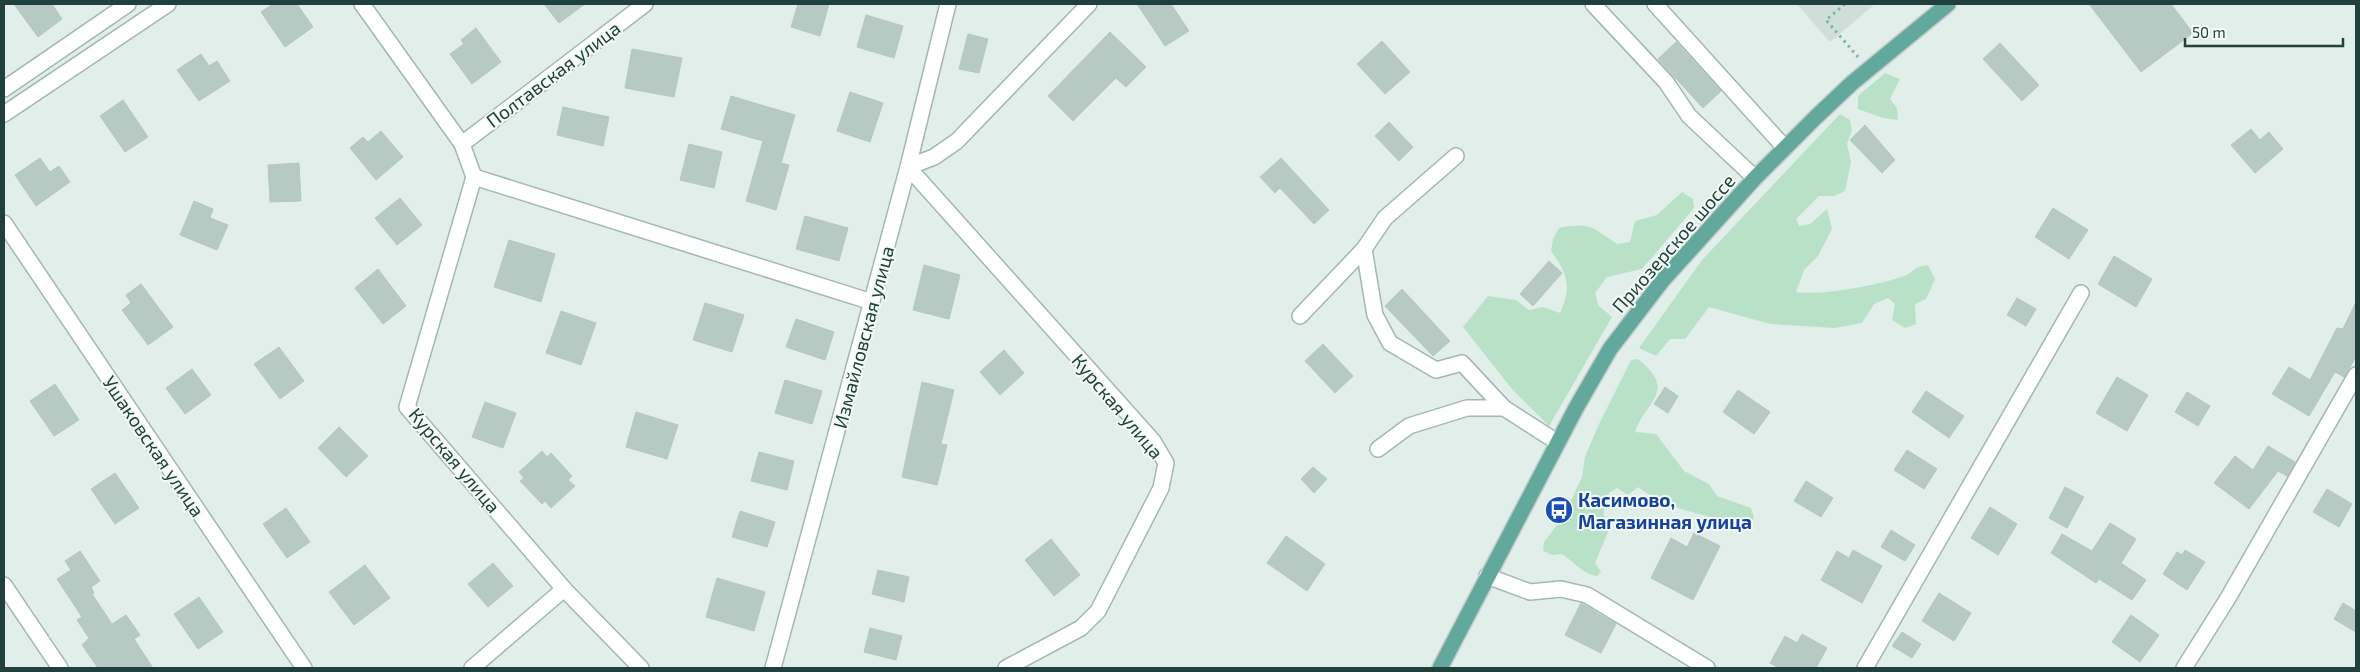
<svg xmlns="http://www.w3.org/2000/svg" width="2360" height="672" font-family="'Exo 2',sans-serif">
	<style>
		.built { fill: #d0ded9 }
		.green { fill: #b8e1c7 }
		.building { fill: #b7c9c3; stroke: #b3c8c1 }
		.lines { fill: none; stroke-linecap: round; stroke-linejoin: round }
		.minor-casing { stroke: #a4b7b2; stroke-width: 18 }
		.major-casing { stroke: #c1cac8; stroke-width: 18 }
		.path { stroke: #7fb5a9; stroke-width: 3; stroke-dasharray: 2.5 4; stroke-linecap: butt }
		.minor { stroke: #fff; stroke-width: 15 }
		.major { stroke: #62a89c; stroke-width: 15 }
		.labels { text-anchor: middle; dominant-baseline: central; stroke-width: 4; stroke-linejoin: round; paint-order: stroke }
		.street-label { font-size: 19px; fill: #20413b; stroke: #f3faf7 }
		.transit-label { font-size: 19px; font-weight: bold; fill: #164399; stroke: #f3faf7; text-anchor: start }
	</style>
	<rect width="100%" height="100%" fill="#e2eeea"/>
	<polygon class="built" points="1797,4 1875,4 1830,42"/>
	<g class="green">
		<polygon points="1885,73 1900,79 1890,99 1897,108 1898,120 1883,118 1858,109 1858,96"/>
		<path d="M 1840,114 L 1850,120 L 1852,130 L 1847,144 L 1851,162 L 1845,191 L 1834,196 L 1819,196 L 1796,219 L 1799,226 L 1810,224 L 1827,209 L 1832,229 L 1818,256 L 1804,270 L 1796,292 C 1821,296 1879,285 1904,276 C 1916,272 1911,267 1928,265 L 1935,279 L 1926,299 L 1915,304 L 1916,324 L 1905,328 L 1892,320 L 1895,304 L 1888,298 L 1874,304 L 1862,323 L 1835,328 L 1770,324 L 1709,307 L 1685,339 L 1670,339 L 1656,356 L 1639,348 L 1702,260 Z"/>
		<path d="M 1682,192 L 1693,199 L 1694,208 L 1642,269 L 1607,277 L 1595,293 L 1598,305 L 1612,317 L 1549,426 L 1512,389 L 1463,327 L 1488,296 L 1516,300 L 1529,310 L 1543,307 L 1560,313 C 1572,287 1568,274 1551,251 L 1553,239 L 1559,228 C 1592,222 1591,227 1617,244 L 1630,242 L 1635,221 L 1657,215 Z"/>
		<path d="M 1638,359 C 1678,391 1646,400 1635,432 L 1656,434 L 1684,471 L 1709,484 L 1717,496 L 1751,508 L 1754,518 L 1750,523 C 1712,518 1669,511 1638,487 L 1628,495 L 1617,488 L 1609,493 L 1603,515 L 1611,525 L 1595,563 L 1601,572 L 1597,576 C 1584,575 1573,561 1562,554 L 1553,555 L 1543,551 L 1544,542 L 1564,516 L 1582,477 L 1585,457 L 1599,424 L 1631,360 Z"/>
	</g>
	<g class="building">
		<polygon points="14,4 52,4 62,19 38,37"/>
		<polygon points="273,4 297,4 313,27 285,47 261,12"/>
		<polygon points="544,4 585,4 559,23"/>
		<polygon points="798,4 829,4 820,36 791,27"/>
		<polygon points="1137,4 1171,4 1189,31 1165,46"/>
		<polygon points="2089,4 2171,4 2193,33 2141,72"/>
		<polygon points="866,15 903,26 894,58 857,47"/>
		<polygon points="476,28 501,62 472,84 450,54 464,44 461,40"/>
		<polygon points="1110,32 1146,67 1126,87 1116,78 1073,121 1048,96"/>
		<polygon points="968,34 988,39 979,73 959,69"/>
		<polygon points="1382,41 1410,72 1385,94 1357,64"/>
		<polygon points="1676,42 1721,91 1703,108 1658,59"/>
		<polygon points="2000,43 2039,85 2022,101 1983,59"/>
		<polygon points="632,49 682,58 674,97 625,88"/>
		<polygon points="201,54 209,66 217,61 230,81 199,101 177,70"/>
		<polygon points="850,92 883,103 870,142 837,131"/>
		<polygon points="731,96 795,115 781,163 789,165 776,210 746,201 763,141 721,129"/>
		<polygon points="123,100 148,137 125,152 100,116"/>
		<polygon points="563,107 609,117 603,146 557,135"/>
		<polygon points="1389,122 1413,147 1399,161 1375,136"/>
		<polygon points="1865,125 1895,160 1882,173 1850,140"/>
		<polygon points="2251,129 2260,140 2269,132 2283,149 2255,173 2231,145"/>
		<polygon points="381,131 403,157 376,180 350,148 363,137 368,142"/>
		<polygon points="689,144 722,152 714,188 680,180"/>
		<polygon points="40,158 50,172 59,166 70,182 36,206 15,175"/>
		<polygon points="1281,158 1329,210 1314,224 1280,188 1275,193 1260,177"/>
		<polygon points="299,163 301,201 270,202 268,165"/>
		<polygon points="400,198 422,225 397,245 375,218"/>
		<polygon points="194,201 213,209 210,218 228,225 217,250 180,235"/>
		<polygon points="2053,208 2088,230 2069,259 2035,237"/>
		<polygon points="805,216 848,228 839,261 796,249"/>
		<polygon points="509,240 555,254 541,302 494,287"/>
		<polygon points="2114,256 2152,279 2136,307 2098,284"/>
		<polygon points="1549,261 1562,273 1533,306 1520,294"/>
		<polygon points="924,265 960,275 949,319 913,310"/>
		<polygon points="378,269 406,306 383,324 355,288"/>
		<polygon points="141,284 173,327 148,345 122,310 131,303 126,295"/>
		<polygon points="1402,289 1450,341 1433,356 1385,306"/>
		<polygon points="2017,298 2036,309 2026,326 2007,315"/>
		<polygon points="2356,302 2356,357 2344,377 2335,372 2309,416 2272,394 2289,367 2310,380 2337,328 2343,329"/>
		<polygon points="705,303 744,315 732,352 693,340"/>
		<polygon points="561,311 596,323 581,365 546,353"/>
		<polygon points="796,319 834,332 825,360 786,347"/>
		<polygon points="1323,344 1353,376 1335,393 1305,361"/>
		<polygon points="279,347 304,381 280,399 254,364"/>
		<polygon points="1004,350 1024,373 1000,395 980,372"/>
		<polygon points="192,369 211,395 185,414 166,388"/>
		<polygon points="2117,377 2148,395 2127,431 2096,413"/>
		<polygon points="785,380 822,391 812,424 775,413"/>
		<polygon points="922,382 954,390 941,444 947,445 937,485 902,477"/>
		<polygon points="55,384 79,420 54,436 30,401"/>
		<polygon points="1665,387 1678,396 1668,413 1654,404"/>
		<polygon points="1738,390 1770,412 1754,434 1723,412"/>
		<polygon points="1926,391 1964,416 1949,438 1912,412"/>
		<polygon points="2187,392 2210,406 2198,426 2175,412"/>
		<polygon points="485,402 516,413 503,448 472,437"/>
		<polygon points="636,412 678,425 667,459 626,447"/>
		<polygon points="339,427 368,456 346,477 318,448"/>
		<polygon points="2268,446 2295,462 2287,476 2278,471 2249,509 2214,483 2235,456 2253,470"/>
		<polygon points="1907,450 1937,469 1924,489 1894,470"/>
		<polygon points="542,451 547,457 551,453 572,476 568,480 575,486 551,508 545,501 542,504 520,481 524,478 519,472"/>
		<polygon points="759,452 794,461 787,490 751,481"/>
		<polygon points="1313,467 1327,479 1314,493 1301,479"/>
		<polygon points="115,473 139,508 115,524 91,489"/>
		<polygon points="1806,481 1833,498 1821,517 1794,501"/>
		<polygon points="2065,487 2084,497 2067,528 2049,518"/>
		<polygon points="2327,489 2352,504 2339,527 2313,512"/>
		<polygon points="1990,507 2017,524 1998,555 1971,538"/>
		<polygon points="286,508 310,542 287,558 263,524"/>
		<polygon points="740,511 775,522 767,547 732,537"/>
		<polygon points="2110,523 2136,539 2121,563 2146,580 2132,600 2099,579 2096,583 2051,553 2062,534 2092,551"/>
		<polygon points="1891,530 1915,545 1905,561 1881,547"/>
		<polygon points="1694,533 1720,546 1693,600 1651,578 1671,538 1687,547"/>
		<polygon points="1286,536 1325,564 1307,591 1267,563"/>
		<polygon points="1051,539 1080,575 1054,596 1025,560"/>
		<polygon points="1853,550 1882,566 1862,603 1821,580 1837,551 1849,558"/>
		<polygon points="2185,550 2205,562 2187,590 2163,574 2177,552 2182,555"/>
		<polygon points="80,551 100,581 91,587 94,593 92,594 112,624 126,615 140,635 134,639 153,668 98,668 82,645 89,638 77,620 82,617 57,579 71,570 65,561"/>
		<polygon points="493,563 513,586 488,607 468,584"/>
		<polygon points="365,565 390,598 354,625 329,592"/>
		<polygon points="878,570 909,577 904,602 872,594"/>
		<polygon points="717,578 765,592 754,631 706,617"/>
		<polygon points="1939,593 1971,613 1954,641 1922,621"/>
		<polygon points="199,597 223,632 198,649 174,614"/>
		<polygon points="1581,603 1616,624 1601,653 1565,635"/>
		<polygon points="2343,603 2356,611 2356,632 2334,619"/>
		<polygon points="2131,615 2159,635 2140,662 2112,642"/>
		<polygon points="870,628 902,636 896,660 864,652"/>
		<polygon points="1902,632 1921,644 1912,658 1892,646"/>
		<polygon points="1802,634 1827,648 1816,668 1779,668 1770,663 1785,636 1797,643"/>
	</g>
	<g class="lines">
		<defs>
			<g id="minor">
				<polyline points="362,4 462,144 474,177"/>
				<polyline points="1593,4 1666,82 1689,116 1755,178"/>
				<polyline points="1655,4 1785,148"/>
				<polyline points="4,89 128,4"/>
				<polyline points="4,114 168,4"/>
				<polyline points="462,144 645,4"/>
				<polyline points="474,177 407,407 564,589 641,668"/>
				<polyline points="474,177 872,302"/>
				<polyline points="4,223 304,668"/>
				<polyline points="1364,249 1375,315 1390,343 1436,370 1462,363 1504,408"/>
				<polyline points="1300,316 1364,249 1385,218 1456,156"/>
				<polyline points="1378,449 1409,426 1467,408 1504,408 1557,442"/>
				<polyline points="1487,576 1530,592 1561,589 1587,595 1707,668"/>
				<polyline points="4,585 60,668"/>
				<polyline points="472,668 564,589"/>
				<polyline points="773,668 908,167 948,4"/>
				<polyline points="1006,668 1081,628 1098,611 1161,488 1166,463 1153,441 908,167 934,157 957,141 1089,4"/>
				<polyline points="1865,668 2081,293"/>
				<polyline points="2184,668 2228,598 2356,375"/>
			</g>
			<polyline id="major" points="1440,668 1576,408 1610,349 1662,281 1755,178 1816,117 1852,83 1948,4"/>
		</defs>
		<use href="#minor" class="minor-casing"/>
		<use href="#major" class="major-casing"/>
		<polyline class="path" points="1845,4 1826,20 1858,57"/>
		<use href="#minor" class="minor"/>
		<use href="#major" class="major"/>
	</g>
	<defs>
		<symbol id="bus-disc" viewBox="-11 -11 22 22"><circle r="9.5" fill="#1a4fb4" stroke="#f3faf7"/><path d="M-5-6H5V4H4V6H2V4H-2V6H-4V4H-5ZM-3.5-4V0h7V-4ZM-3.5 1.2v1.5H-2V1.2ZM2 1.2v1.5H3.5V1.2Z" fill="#fff"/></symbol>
	</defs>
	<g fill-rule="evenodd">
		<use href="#bus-disc" x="1543" y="494" width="32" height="32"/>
	</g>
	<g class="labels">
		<g class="street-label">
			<text transform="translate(553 74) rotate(-37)">Полтавская улица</text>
			<text transform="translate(1673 243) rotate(-49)">Приозерское шоссе</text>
			<text transform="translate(863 337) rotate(-75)">Измайловская улица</text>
			<text transform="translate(1118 406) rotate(50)">Курская улица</text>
			<text transform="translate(154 446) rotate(56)">Ушаковская улица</text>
			<text transform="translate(455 460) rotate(50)">Курская улица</text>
		</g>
		<g class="transit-label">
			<text x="1578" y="499">Касимово,<tspan x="1578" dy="22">Магазинная улица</tspan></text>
		</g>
	</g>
	<rect width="2360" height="672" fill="none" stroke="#20413b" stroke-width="10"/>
	<path d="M2185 38v8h158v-8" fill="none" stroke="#20413b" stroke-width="2.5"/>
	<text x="2192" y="38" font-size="15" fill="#20413b" stroke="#f3faf7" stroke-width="4" paint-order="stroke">50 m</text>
</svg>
